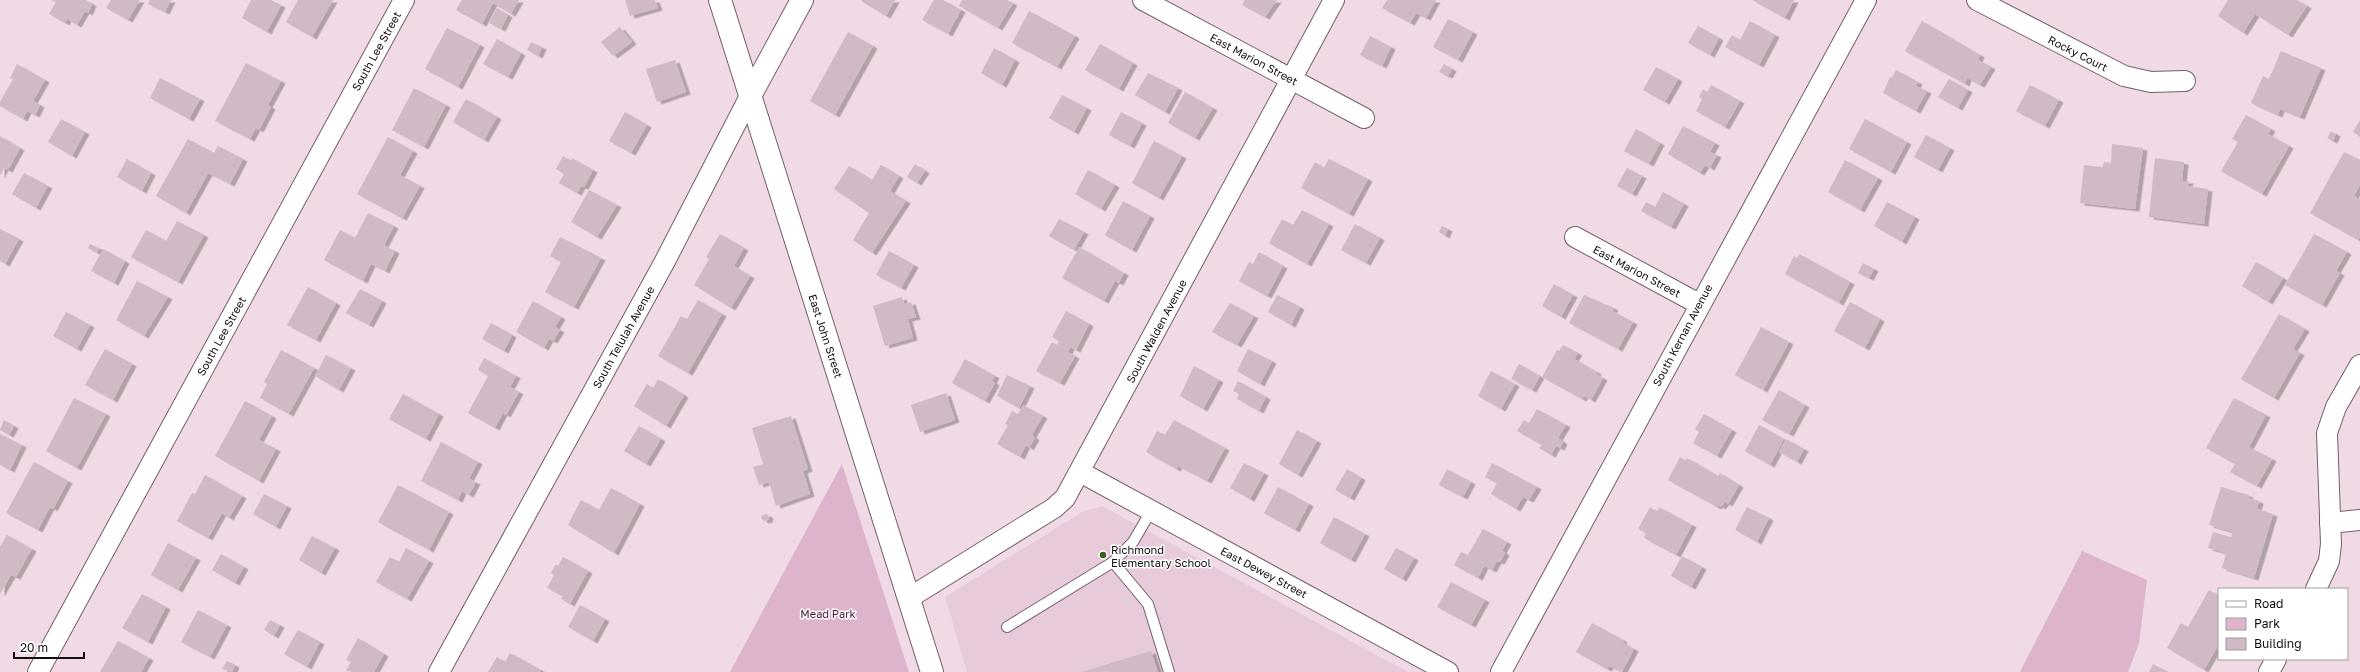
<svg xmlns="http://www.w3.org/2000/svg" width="2360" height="672" font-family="'Golos Text',sans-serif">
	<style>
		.built { fill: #e8cbda }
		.green { fill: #ddb4cb }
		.building { fill: #cfbac5; filter: url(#shadow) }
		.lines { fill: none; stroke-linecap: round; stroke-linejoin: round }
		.lane-casing { stroke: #73606a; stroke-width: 12 }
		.street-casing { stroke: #73606a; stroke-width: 22 }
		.secondary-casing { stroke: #73606a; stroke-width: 24 }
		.lane { stroke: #fff; stroke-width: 10 }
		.street { stroke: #fff; stroke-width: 20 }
		.secondary { stroke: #fff; stroke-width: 22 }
		.poi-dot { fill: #3b621d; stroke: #fff; stroke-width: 1.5 }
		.labels { text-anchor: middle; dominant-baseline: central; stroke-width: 3; stroke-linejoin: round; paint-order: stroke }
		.street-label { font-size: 11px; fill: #120b0f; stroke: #fff }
		.poi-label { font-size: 11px; fill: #120b0f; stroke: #fff; text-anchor: start }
		.park-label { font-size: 11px; fill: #491637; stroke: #fff }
	</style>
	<defs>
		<filter id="shadow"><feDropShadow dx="4.5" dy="2.5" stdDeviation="0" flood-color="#0004"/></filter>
	</defs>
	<rect width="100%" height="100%" fill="#f0dae5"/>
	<polygon class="built" points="1102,506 1408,672 967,672 945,597 1082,512"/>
	<g class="green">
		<polygon points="842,464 909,672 730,672"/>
		<polygon points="2082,551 2147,580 2139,643 2128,672 2020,672"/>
	</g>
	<g class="building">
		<polygon points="51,0 86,0 92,4 88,13 85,11 77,25 67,19 65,23 49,14 56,2"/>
		<polygon points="111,0 140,0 128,20 106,8"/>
		<polygon points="150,0 171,0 165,12 148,4"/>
		<polygon points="251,0 271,0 281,5 267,32 242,18"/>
		<polygon points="298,0 333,0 312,37 286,22"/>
		<polygon points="462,0 519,0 511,14 493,3 482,24 456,10"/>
		<polygon points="625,0 655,0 658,8 630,16"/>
		<polygon points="862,0 895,0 886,16 861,1"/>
		<polygon points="934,0 943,0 961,10 948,34 922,20"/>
		<polygon points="962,0 1007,0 1013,3 998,28 959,6"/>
		<polygon points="1245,0 1277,0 1265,17 1242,5"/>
		<polygon points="1387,0 1436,0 1426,18 1416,13 1410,23 1382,8"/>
		<polygon points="1752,0 1794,0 1785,18"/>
		<polygon points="2228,0 2297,0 2307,6 2288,35 2255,14 2243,33 2218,16"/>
		<polygon points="497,8 508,15 501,29 489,23"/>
		<polygon points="1029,11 1075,36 1057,67 1012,43"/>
		<polygon points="1448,19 1473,32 1458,60 1433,47"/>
		<polygon points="1750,21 1775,35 1759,65 1725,47 1732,35 1740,40"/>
		<polygon points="1922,21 1980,55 1978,60 1991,67 1980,85 1967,78 1965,84 1905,51"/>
		<polygon points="1698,26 1719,38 1710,55 1688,43"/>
		<polygon points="620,27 632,42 613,56 601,42"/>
		<polygon points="447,28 480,45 458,87 425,69"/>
		<polygon points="848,32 873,46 835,115 810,101"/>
		<polygon points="1370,36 1391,47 1382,66 1360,55"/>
		<polygon points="497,39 521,53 508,77 483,64"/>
		<polygon points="531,42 542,47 538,56 527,50"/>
		<polygon points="1100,44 1133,63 1119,89 1085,70"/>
		<polygon points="994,48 1015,60 1002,85 981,73"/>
		<polygon points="2281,51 2321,68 2300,117 2280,109 2278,115 2251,103 2263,76 2269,79"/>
		<polygon points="675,60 686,92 657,102 646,69"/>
		<polygon points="246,63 281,81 268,105 271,107 259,130 256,128 250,139 215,121"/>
		<polygon points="17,64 45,80 33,101 40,105 35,115 27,111 23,119 0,106 0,102 13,79 10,78"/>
		<polygon points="1444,64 1452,69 1448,76 1439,72"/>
		<polygon points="1656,67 1678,79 1665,102 1643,90"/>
		<polygon points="1896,70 1918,82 1916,86 1927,91 1916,111 1883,93 1890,77 1892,78"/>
		<polygon points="1148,73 1178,88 1165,112 1135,95"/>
		<polygon points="160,78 200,99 189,119 150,98"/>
		<polygon points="1949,79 1968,90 1958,108 1938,97"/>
		<polygon points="1711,85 1740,101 1725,127 1696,111 1702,99 1699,97 1703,89 1707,92"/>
		<polygon points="2030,85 2059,100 2045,126 2016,111"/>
		<polygon points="414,88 446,105 424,147 392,130"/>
		<polygon points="1185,92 1213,108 1195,138 1168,123"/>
		<polygon points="1062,95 1087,108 1074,132 1049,118"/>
		<polygon points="466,99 497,117 484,140 453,122"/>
		<polygon points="625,112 647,125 631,153 609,141"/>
		<polygon points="1121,112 1142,123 1130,146 1109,135"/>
		<polygon points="2246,115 2271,129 2268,134 2289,146 2262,194 2221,171 2238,142 2232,139"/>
		<polygon points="61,119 85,132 72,156 48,142"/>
		<polygon points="1865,119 1907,142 1891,172 1849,149"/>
		<polygon points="2360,120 2360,137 2353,132"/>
		<polygon points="1683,126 1715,143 1710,152 1717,155 1710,168 1705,165 1700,173 1668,154"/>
		<polygon points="1636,129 1660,143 1649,164 1624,151"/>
		<polygon points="2331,131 2336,134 2333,141 2327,138"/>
		<polygon points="1926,135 1950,148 1938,170 1914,157"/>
		<polygon points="0,136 20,148 8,170 4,168 0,176"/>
		<polygon points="388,137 413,151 400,175 420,186 402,218 357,194"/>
		<polygon points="188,139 214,153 218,146 243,159 230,184 208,173 186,213 156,196"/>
		<polygon points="1154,141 1182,156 1159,198 1132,183"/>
		<polygon points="2112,144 2143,148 2135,209 2080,203 2084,165 2103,167 2104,162 2111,163"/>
		<polygon points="2344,152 2360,160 2360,185 2354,196 2360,200 2360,236 2358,240 2310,213"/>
		<polygon points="563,156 571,161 572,158 593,170 584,187 581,186 577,193 559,183 564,174 556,169"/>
		<polygon points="2155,158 2184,162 2182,181 2189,181 2188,186 2208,189 2204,224 2149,217"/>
		<polygon points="127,159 151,173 142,191 117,177"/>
		<polygon points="1329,159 1368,179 1349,214 1301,188 1315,162 1324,168"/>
		<polygon points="1845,160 1878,178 1860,210 1828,192"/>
		<polygon points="915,164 925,171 917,183 907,177"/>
		<polygon points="881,165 899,176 890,191 906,201 872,253 853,240 869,213 834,189 849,166 872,180"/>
		<polygon points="1627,168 1642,176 1632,194 1617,186"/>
		<polygon points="1088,170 1115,185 1101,209 1075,194"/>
		<polygon points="24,173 48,186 36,208 12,194"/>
		<polygon points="589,190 617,205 597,237 571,222"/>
		<polygon points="1663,192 1684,204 1671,227 1641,211 1646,202 1655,207"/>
		<polygon points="1123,201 1150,216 1132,250 1105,235"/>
		<polygon points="1887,202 1915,217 1902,242 1874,226"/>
		<polygon points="1302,210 1329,224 1307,264 1269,243 1282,219 1293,225"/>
		<polygon points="368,213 394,226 384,245 395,251 385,271 371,264 363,281 324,260 340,230 355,238"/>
		<polygon points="1059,219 1084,232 1074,250 1049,236"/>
		<polygon points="177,221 204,235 178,282 131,257 146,230 166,241"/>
		<polygon points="1355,224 1380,238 1366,263 1341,250"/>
		<polygon points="1442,226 1448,229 1445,236 1439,232"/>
		<polygon points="0,229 19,239 5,264 0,261"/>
		<polygon points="720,234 744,248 734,266 750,276 731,308 694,285 709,259 706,257"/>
		<polygon points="2314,234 2347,252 2336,271 2340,273 2322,305 2285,285"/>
		<polygon points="560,237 601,258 574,307 545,292 561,262 550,256"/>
		<polygon points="90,244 99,248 97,253 88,248"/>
		<polygon points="1079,247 1124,273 1119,283 1115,281 1104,301 1062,278"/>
		<polygon points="103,249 125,261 114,283 91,271"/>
		<polygon points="889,251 914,265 901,288 876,275"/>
		<polygon points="1259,252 1283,266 1267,296 1239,281 1249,262 1253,264"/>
		<polygon points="1799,254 1850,282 1839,303 1785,274 1794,256 1797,258"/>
		<polygon points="2256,262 2283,278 2268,302 2242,286"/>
		<polygon points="1863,263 1874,269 1869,278 1858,273"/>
		<polygon points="137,281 168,297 144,336 116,320"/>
		<polygon points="1554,284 1573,295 1561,317 1542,306"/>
		<polygon points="308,287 336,303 316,340 287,325"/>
		<polygon points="360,289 382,301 369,325 346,313"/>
		<polygon points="1277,295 1300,307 1291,325 1268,312"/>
		<polygon points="1584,295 1614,308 1612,311 1633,322 1618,349 1569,323"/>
		<polygon points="902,297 904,304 911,302 916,317 908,319 913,338 885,346 873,306"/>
		<polygon points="698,300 722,314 688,373 658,356 681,316 687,319"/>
		<polygon points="533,301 561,317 555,327 560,330 553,341 549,339 544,348 516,332"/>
		<polygon points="1850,302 1880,319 1865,348 1834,331"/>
		<polygon points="1230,303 1254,316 1237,345 1212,332"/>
		<polygon points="1066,311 1089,324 1076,350 1070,347 1068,352 1075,356 1060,383 1036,371 1052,342 1057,345 1059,341 1052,337"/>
		<polygon points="66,312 90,325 77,349 53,336"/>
		<polygon points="2279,314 2305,329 2293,349 2300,353 2274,398 2241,379"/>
		<polygon points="491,323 512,335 504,351 482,339"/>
		<polygon points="1761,327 1789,342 1763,390 1735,375"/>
		<polygon points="1563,345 1578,353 1574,359 1597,372 1596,374 1603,378 1591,400 1584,396 1582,399 1542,377 1557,350 1559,351"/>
		<polygon points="105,349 132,364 113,400 85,385"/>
		<polygon points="1248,349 1272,361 1260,384 1237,371"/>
		<polygon points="281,350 314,368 289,414 260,398 267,384 264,382"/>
		<polygon points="326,355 351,368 339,390 315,376"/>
		<polygon points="484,358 516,376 510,387 519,392 506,415 503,413 495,428 468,413 488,376 478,370"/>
		<polygon points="965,359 995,376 992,381 995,383 985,401 952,383"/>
		<polygon points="1519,364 1540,376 1532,390 1511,379"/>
		<polygon points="1194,366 1219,380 1203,409 1180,396"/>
		<polygon points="1491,371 1515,384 1501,409 1478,396"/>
		<polygon points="1007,375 1030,386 1019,408 997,396"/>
		<polygon points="658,379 684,395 666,426 634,406 647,384 653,388"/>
		<polygon points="1238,381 1266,397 1259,411 1237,399 1239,394 1233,391"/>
		<polygon points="1779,390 1805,405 1789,434 1762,420"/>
		<polygon points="946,393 955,420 920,432 911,405"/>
		<polygon points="403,394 439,414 426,439 389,419"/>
		<polygon points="74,398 106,414 77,468 46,451"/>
		<polygon points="2234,398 2266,415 2249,447 2272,459 2257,486 2230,472 2235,464 2206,448"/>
		<polygon points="245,401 272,416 259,440 276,449 259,481 215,456"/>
		<polygon points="1023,405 1043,416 1032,435 1035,438 1029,448 1026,445 1020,457 997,444 1008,425 1005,424 1012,411 1018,414"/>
		<polygon points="1537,409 1566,425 1558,438 1563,442 1560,448 1556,446 1551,455 1539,448 1542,445 1517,431 1524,420 1529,423"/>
		<polygon points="1704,414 1732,430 1717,456 1693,443 1699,432 1695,429"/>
		<polygon points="791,416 808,469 803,471 810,494 776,506 769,482 759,485 753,467 763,464 752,428"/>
		<polygon points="4,420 14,426 9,435 0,430"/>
		<polygon points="1174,420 1225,448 1207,481 1178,466 1176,469 1146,452 1157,431 1165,435"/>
		<polygon points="1759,425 1784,439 1770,465 1745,451"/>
		<polygon points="639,426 661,439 646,464 624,451"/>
		<polygon points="1297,430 1317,441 1298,475 1279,464"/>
		<polygon points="0,434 22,445 10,470 0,465"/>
		<polygon points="1786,439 1804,449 1797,462 1779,452"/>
		<polygon points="441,442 478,462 469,479 476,482 469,495 462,491 458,500 421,481"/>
		<polygon points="1680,457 1685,461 1687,458 1718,476 1720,473 1739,485 1728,504 1725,502 1721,507 1718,505 1717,507 1668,480"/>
		<polygon points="34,462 68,481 53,509 50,507 38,530 6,513"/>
		<polygon points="1244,463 1264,473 1250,499 1230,488"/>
		<polygon points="1492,463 1537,487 1529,500 1523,497 1516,509 1491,494 1497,483 1485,477"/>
		<polygon points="1347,469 1361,478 1350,498 1335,490"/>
		<polygon points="1447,469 1471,482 1463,497 1439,485"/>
		<polygon points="205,475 242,496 229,518 222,513 208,538 177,521 192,493 195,494"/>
		<polygon points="398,485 449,512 429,550 378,522"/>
		<polygon points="1278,487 1309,504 1295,530 1264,513"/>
		<polygon points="2221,487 2249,495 2248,498 2259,501 2257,509 2273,514 2254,578 2222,568 2226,553 2208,548 2213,532 2231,537 2233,532 2209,525"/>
		<polygon points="611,488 640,504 614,553 568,525 581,500 599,510"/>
		<polygon points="264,494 287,506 276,527 253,514"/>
		<polygon points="1650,507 1657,512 1659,507 1692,525 1676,555 1644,538 1646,533 1638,529"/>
		<polygon points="1747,507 1769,518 1757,542 1735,530"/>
		<polygon points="767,514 769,517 768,520 764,521 761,518 762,515"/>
		<polygon points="1334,517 1365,534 1351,560 1320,543"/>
		<polygon points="1483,529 1507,542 1502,551 1505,553 1500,562 1497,561 1492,570 1484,566 1478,578 1454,565 1461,552 1468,555"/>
		<polygon points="7,535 32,549 16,577 11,575 0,594 0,547"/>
		<polygon points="312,536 335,548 321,573 299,560"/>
		<polygon points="168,543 196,558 178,590 151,575"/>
		<polygon points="406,548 429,561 407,599 376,582 390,557 399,562"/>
		<polygon points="1396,548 1414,558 1402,579 1384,569"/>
		<polygon points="221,554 244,567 235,583 212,570"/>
		<polygon points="1682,556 1702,567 1691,587 1671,576"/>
		<polygon points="563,557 588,571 570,604 561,599 563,596 547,588 554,575 551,573 555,565 558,566"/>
		<polygon points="1451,582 1485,600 1471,625 1437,607"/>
		<polygon points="2209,590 2219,596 2219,644 2204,670 2167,648 2181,623 2188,627"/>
		<polygon points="142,594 166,607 148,642 122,628"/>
		<polygon points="580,605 605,619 593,641 568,627"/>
		<polygon points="198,610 227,625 210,657 181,642"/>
		<polygon points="270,620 280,625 274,636 264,630"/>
		<polygon points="1592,623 1623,640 1622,642 1634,649 1622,672 1609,666 1607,669 1576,652"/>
		<polygon points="298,630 320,642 307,667 284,654"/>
		<polygon points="358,638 384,654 374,672 346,671 351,662 346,660"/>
		<polygon points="118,641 149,658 141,672 100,672"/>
		<polygon points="1151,651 1158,672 1081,672"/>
		<polygon points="510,653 541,670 540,672 488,672 497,657 505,662"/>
		<polygon points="227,661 235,665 232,672 222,669"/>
		<polygon points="2153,664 2168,672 2149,672"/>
	</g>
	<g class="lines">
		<defs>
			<g id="lane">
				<polyline points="1113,562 1148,604 1169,672"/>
				<polyline points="1007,627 1113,562 1133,542 1151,511"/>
			</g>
			<g id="street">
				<polyline points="1143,0 1364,118"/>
				<polyline points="1977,0 2124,76 2151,82 2185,81"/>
				<polyline points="1575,237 1699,304"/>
				<polyline points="1080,472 1448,672"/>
				<polyline points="2330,523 2360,520"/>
				<polyline points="2316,589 2329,561 2331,544 2327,433 2336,407 2360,365"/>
				<polyline points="909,598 1054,508 1065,498 1334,0"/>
				<polyline points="38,672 404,0"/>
				<polyline points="439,672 664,263 750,96"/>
				<polyline points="1501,672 1866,0"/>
				<polyline points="2269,672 2276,659"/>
			</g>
			<g id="secondary">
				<polyline points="720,0 932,672"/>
				<polyline points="750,96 802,0"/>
			</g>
		</defs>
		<use href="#lane" class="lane-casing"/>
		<use href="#street" class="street-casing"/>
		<use href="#secondary" class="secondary-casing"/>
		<use href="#lane" class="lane"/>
		<use href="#street" class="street"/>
		<use href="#secondary" class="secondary"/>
	</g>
	<circle class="poi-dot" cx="1103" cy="555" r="4"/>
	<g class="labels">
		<g class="street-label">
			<text transform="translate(376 51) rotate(-61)">South Lee Street</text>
			<text transform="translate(2078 53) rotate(27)">Rocky Court</text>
			<text transform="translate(1254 59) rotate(28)">East Marion Street</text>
			<text transform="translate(1637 271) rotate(28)">East Marion Street</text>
			<text transform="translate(1156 331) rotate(-62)">South Walden Avenue</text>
			<text transform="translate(1682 335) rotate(-62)">South Kernan Avenue</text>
			<text transform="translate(221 336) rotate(-61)">South Lee Street</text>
			<text transform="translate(826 336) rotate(72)">East John Street</text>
			<text transform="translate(623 337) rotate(-61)">South Telulah Avenue</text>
			<text transform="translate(1264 572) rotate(28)">East Dewey Street</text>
		</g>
		<g class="poi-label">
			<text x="1111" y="549">Richmond<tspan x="1111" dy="13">Elementary School</tspan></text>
		</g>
		<g class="park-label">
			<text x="828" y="613">Mead Park</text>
		</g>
	</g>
	<rect x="2218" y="588" width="130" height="72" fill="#ffffff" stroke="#a09d9f"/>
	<rect x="2226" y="601" width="20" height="6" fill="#ffffff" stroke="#a09d9f"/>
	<text x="2254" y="608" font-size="12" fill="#120b0f">Road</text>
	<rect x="2226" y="618" width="20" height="12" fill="#ddb4cb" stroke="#a09d9f"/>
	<text x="2254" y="628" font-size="12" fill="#120b0f">Park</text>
	<rect x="2226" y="638" width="20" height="12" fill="#cfbac5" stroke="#a09d9f"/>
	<text x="2254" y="648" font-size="12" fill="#120b0f">Building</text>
	<path d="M14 652v6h70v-6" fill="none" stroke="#120b0f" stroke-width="2"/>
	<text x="20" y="652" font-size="12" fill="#120b0f" stroke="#ffffff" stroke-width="3" paint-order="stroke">20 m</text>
</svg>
